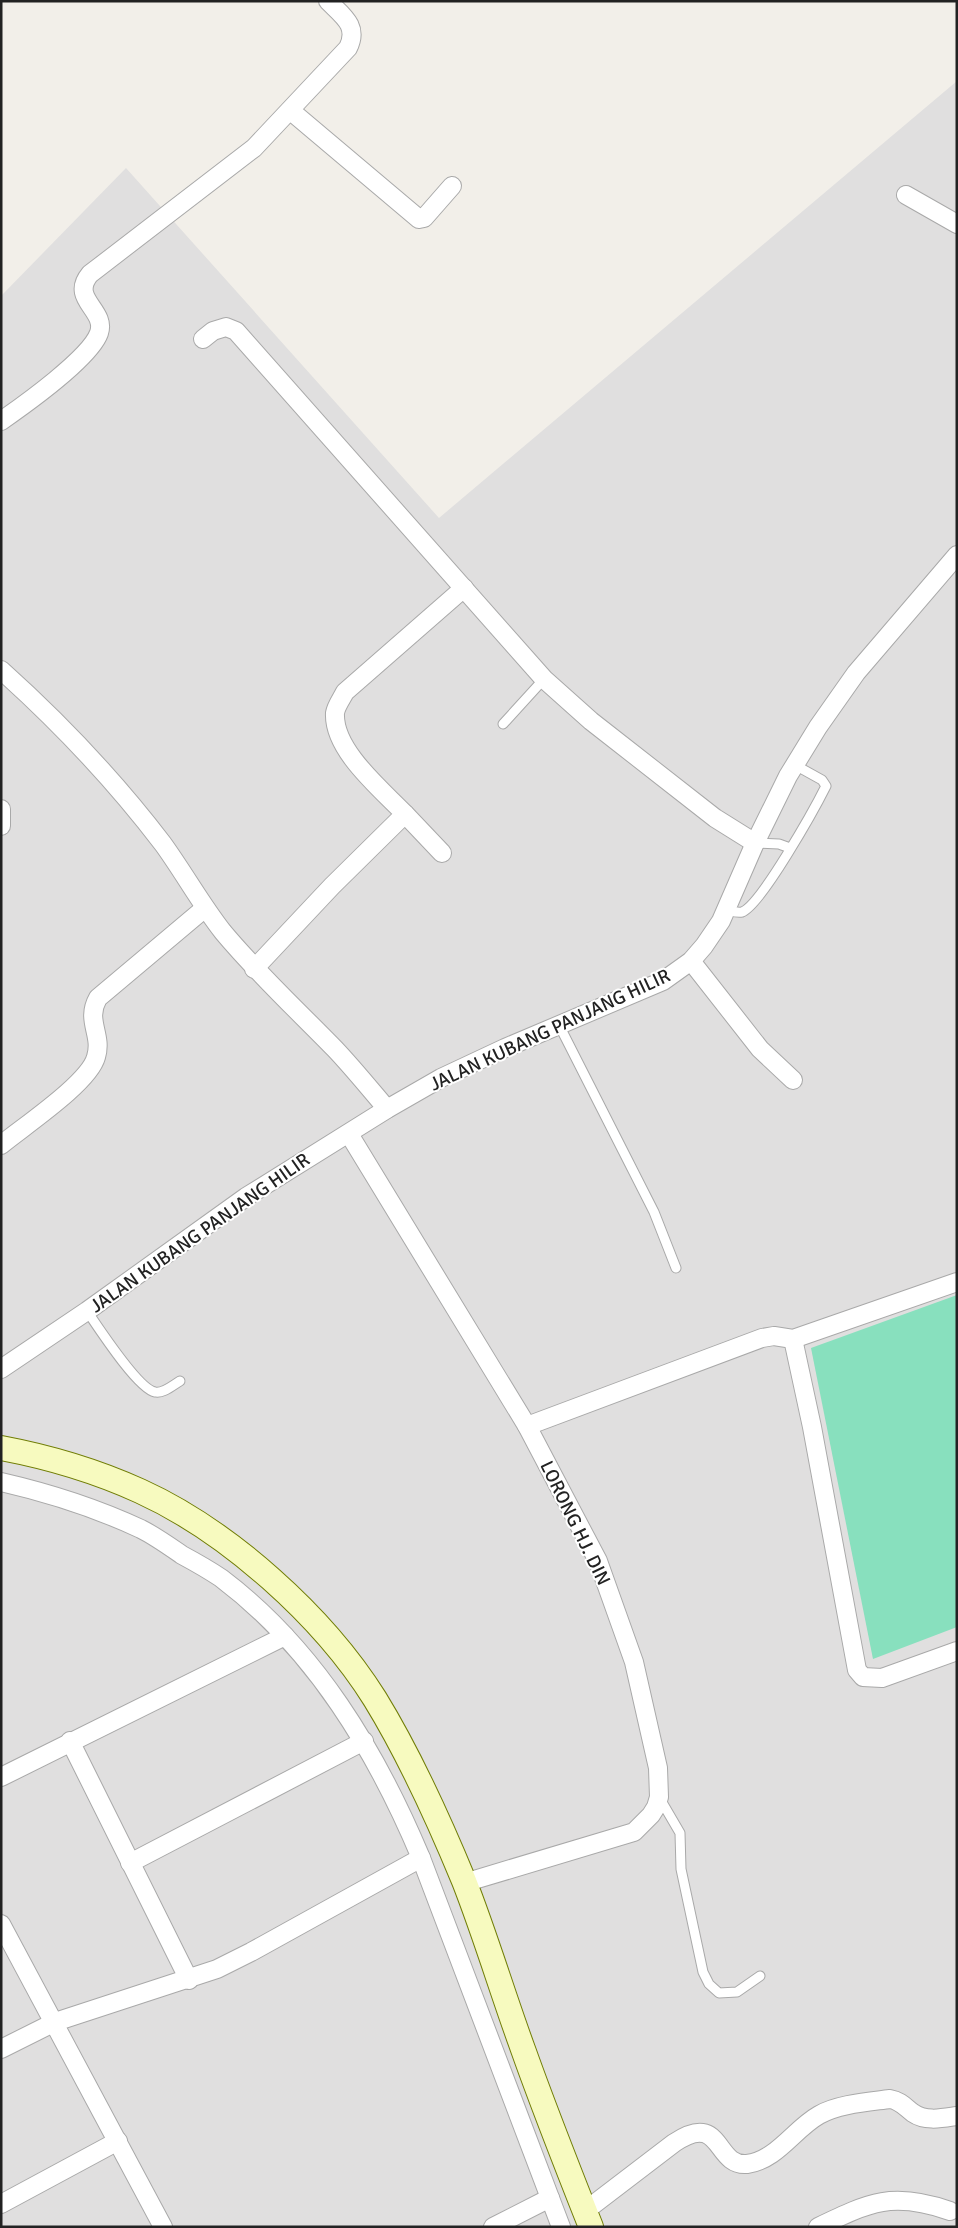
<svg xmlns="http://www.w3.org/2000/svg" width="958" height="2228" font-family="Signika,sans-serif">
	<style>
		.residential { fill: #e0dfdf }
		.pitch { fill: #88e0be }
		.lines { fill: none; stroke-linecap: round; stroke-linejoin: round }
		.lane-casing { stroke: #a9a9a9; stroke-width: 11 }
		.street-casing { stroke: #a9a9a9; stroke-width: 20 }
		.secondary-casing { stroke: #707d05; stroke-width: 26 }
		.lane { stroke: #fff; stroke-width: 9 }
		.street { stroke: #fff; stroke-width: 18 }
		.secondary { stroke: #f7fabf; stroke-width: 24 }
		.labels { text-anchor: middle; dominant-baseline: central; stroke-width: 4; stroke-linejoin: round; paint-order: stroke }
		.street-label { font-size: 19px; fill: #222; stroke: #fff }
	</style>
	<rect width="100%" height="100%" fill="#f2efe9"/>
	<polygon class="residential" points="957,81 957,2227 1,2227 1,296 126,168 439,518"/>
	<polygon class="pitch" points="957,1295 957,1627 873,1659 811,1348"/>
	<g class="lines">
		<defs>
			<g id="lane">
				<polyline points="503,724 544,679"/>
				<polyline points="755,843 779,844 790,848"/>
				<path d="M 726,910 C 731,911 737,913 742,912 C 761,905 815,808 826,786 L 822,780 L 795,765"/>
				<polyline points="559,1025 654,1212 676,1268"/>
				<path d="M 87,1311 C 98,1327 138,1389 155,1392 C 163,1394 173,1385 180,1381"/>
				<polyline points="659,1797 680,1833 681,1869 703,1972 709,1984 719,1993 737,1992 760,1976"/>
			</g>
			<g id="street">
				<polyline points="291,111 419,219 424,218 452,186"/>
				<polyline points="906,195 957,224"/>
				<polyline points="203,339 213,331 226,327 236,331 544,679 591,721 715,818 755,843"/>
				<path d="M 1,421 C 24,405 90,358 99,333 C 107,310 69,299 90,274 L 254,148 L 348,48 C 359,26 343,16 328,1"/>
				<path d="M 1,670 C 60,723 115,781 163,844 C 184,873 201,904 223,932 C 258,974 297,1010 335,1049 C 353,1068 370,1089 387,1109"/>
				<polyline points="1,809 1,826"/>
				<polyline points="405,814 442,853"/>
				<polyline points="691,961 760,1049 793,1080"/>
				<path d="M 254,969 L 332,886 L 405,814 C 381,789 333,750 335,713 C 336,706 342,698 345,692 L 464,588"/>
				<polyline points="349,1134 527,1426 598,1561 634,1662 658,1768 659,1797 656,1807 651,1815 634,1832 464,1883"/>
				<path d="M 1,1145 C 24,1126 89,1083 96,1057 C 103,1034 85,1021 98,998 L 205,908"/>
				<polyline points="793,1339 812,1427 857,1670 863,1677 882,1678 957,1651"/>
				<polyline points="1,1369 87,1311 246,1197 387,1109 441,1078 505,1048 663,981 691,961 704,946 721,921 755,843 788,776 818,727 856,673 957,555"/>
				<polyline points="527,1426 762,1338 774,1336 793,1339 957,1282"/>
				<path d="M 1,1482 C 49,1493 96,1508 141,1529 C 155,1536 169,1546 182,1555 C 195,1562 209,1570 221,1578 C 315,1649 376,1751 421,1858 L 251,1952 L 217,1969 L 55,2022 L 1,2049"/>
				<polyline points="70,1741 189,1980"/>
				<polyline points="1,1777 285,1636"/>
				<polyline points="421,1858 561,2227"/>
				<polyline points="130,1863 364,1741"/>
				<polyline points="1,1924 163,2227"/>
				<polyline points="1,2204 118,2141"/>
				<path d="M 585,2211 L 674,2143 C 723,2110 714,2167 747,2164 C 777,2160 794,2129 819,2115 C 838,2104 868,2102 890,2099 C 901,2101 905,2107 913,2113 C 926,2122 943,2118 957,2116"/>
				<polyline points="493,2227 550,2198"/>
				<path d="M 818,2227 C 870,2202 893,2191 950,2211"/>
			</g>
			<path id="secondary" d="M 1,1448 C 49,1457 96,1471 140,1491 C 228,1531 323,1616 375,1699 C 410,1756 438,1818 464,1881 C 486,1937 503,1995 524,2052 C 545,2111 568,2169 591,2227"/>
		</defs>
		<use href="#lane" class="lane-casing"/>
		<use href="#street" class="street-casing"/>
		<use href="#secondary" class="secondary-casing"/>
		<use href="#lane" class="lane"/>
		<use href="#street" class="street"/>
		<use href="#secondary" class="secondary"/>
	</g>
	<g class="labels">
		<g class="street-label">
			<text transform="translate(550 1030) rotate(-25)">JALAN KUBANG PANJANG HILIR</text>
			<text transform="translate(200 1233) rotate(-35)">JALAN KUBANG PANJANG HILIR</text>
			<text transform="translate(575 1523) rotate(64)">LORONG HJ. DIN</text>
		</g>
	</g>
	<rect width="958" height="2228" fill="none" stroke="#222222" stroke-width="5"/>
</svg>
